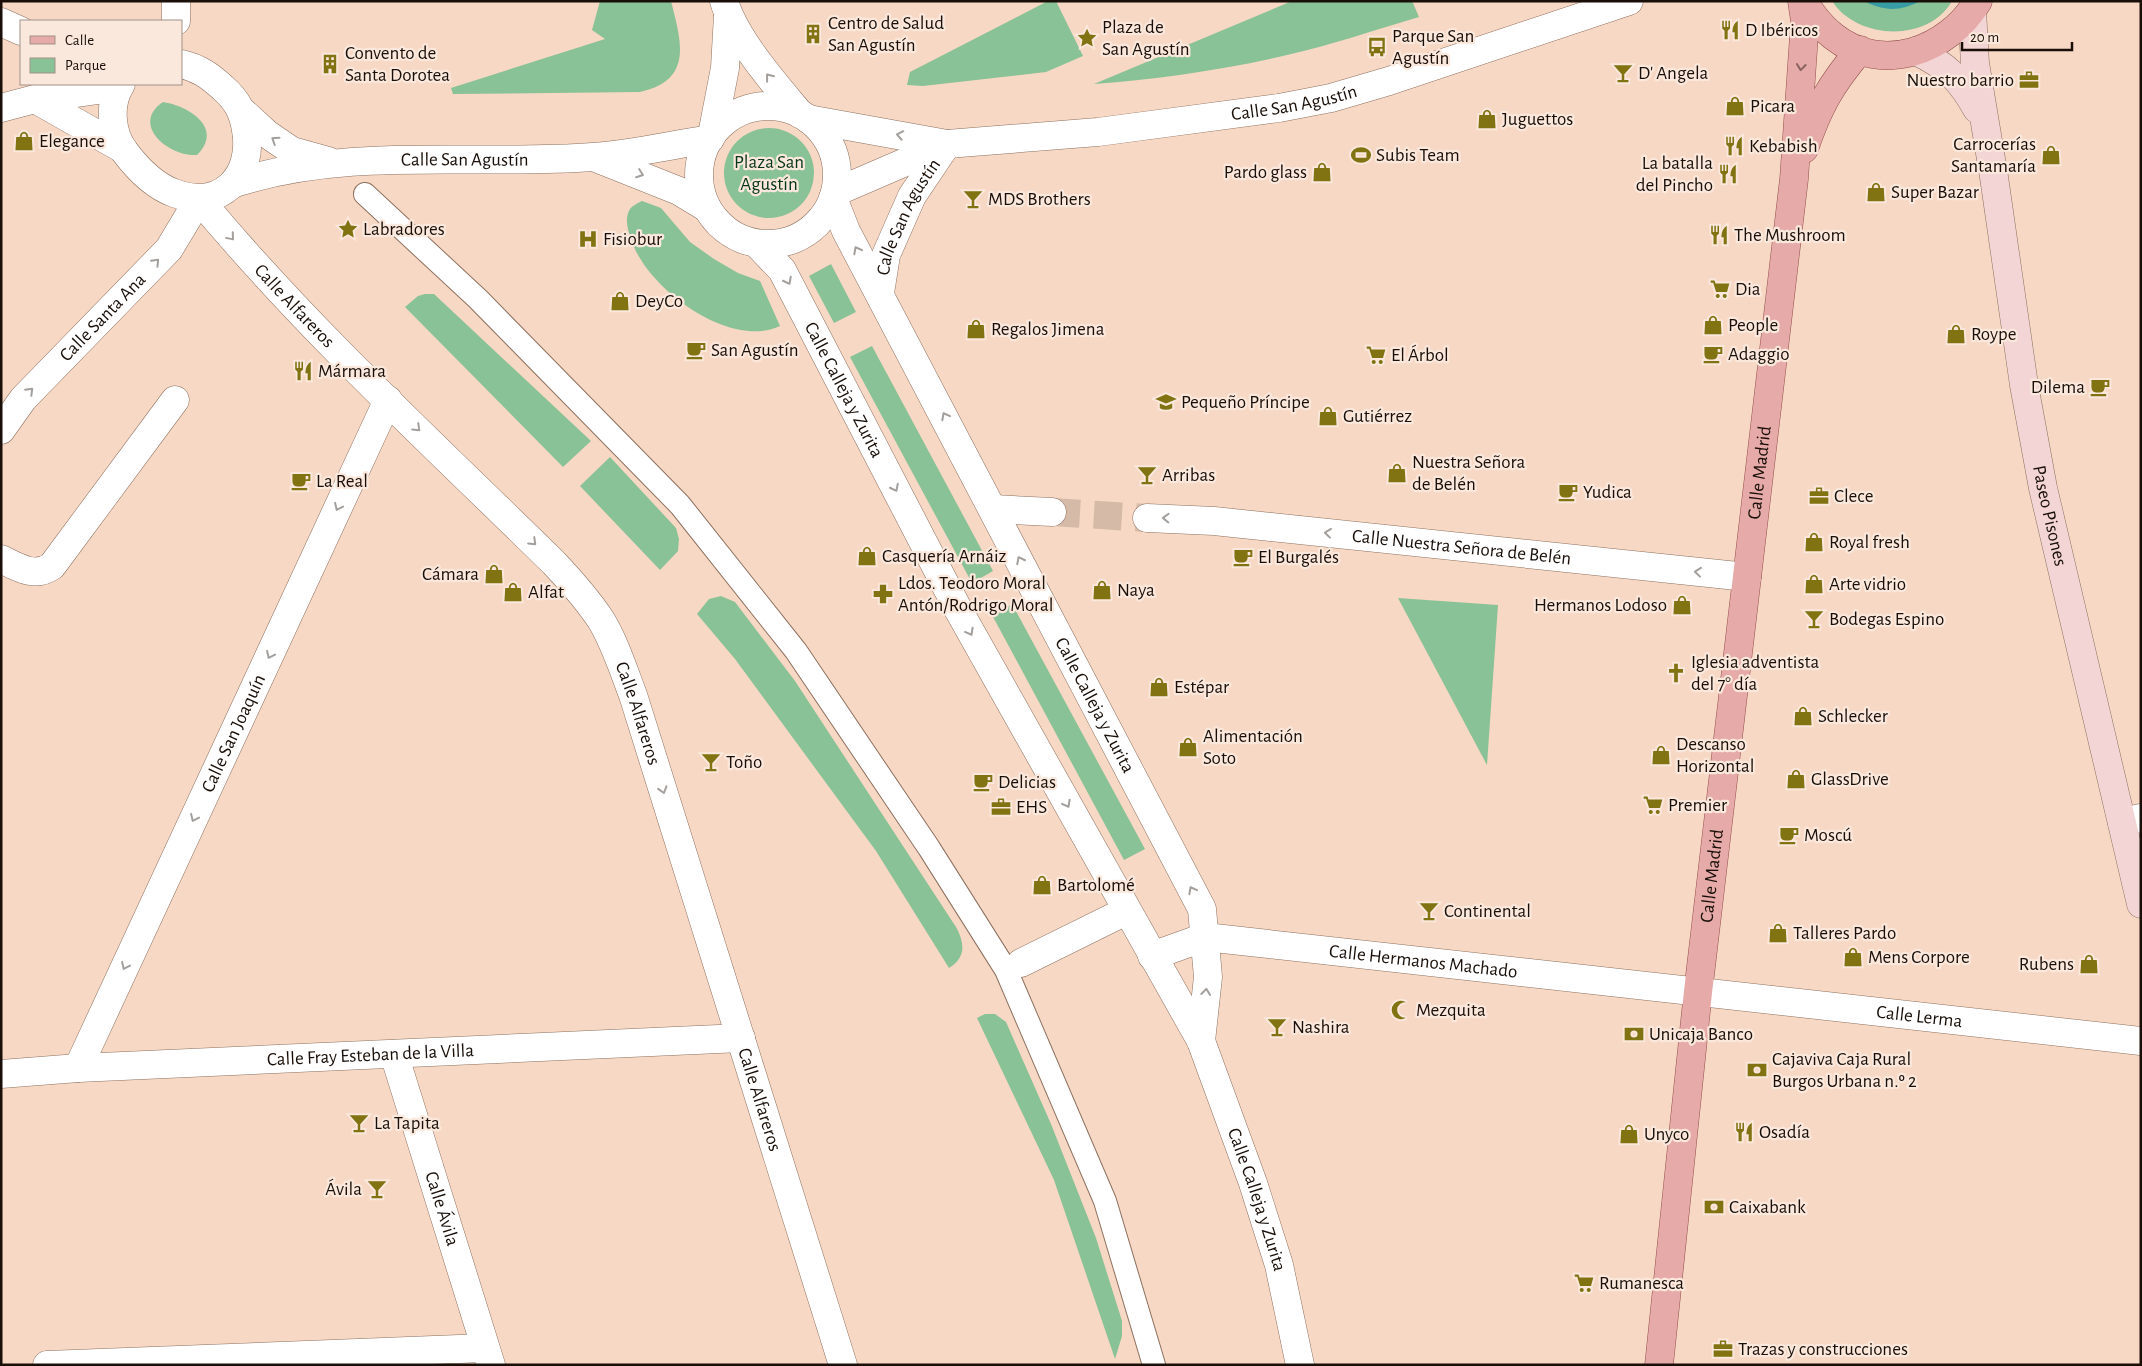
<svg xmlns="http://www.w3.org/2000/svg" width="2142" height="1366" font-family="'Alegreya Sans',sans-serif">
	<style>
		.green { fill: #89c296 }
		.water { fill: #389ca5 }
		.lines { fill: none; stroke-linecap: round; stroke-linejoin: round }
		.minor-tunnel { stroke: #d6baa8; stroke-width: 28; stroke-dasharray: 28 14; stroke-linecap: butt }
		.pedestrian-casing { stroke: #8c715f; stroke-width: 24 }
		.minor-casing { stroke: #8c715f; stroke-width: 29 }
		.tertiary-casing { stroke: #8c715f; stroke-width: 29 }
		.secondary-casing { stroke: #8c715f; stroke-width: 29 }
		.primary-casing { stroke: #934f4b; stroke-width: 29 }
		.pedestrian { stroke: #fff; stroke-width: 22 }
		.minor { stroke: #fff; stroke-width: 28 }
		.tertiary { stroke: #fff; stroke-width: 28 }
		.secondary { stroke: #f2d5d4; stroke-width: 28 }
		.primary { stroke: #e6aaa9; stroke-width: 28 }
		.oneway { stroke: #8a6461 }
		.oneway2 { stroke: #a39f9c }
		.labels { text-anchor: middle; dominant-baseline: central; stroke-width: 4.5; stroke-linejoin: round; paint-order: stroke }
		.poi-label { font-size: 19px; fill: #190f08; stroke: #fbe8dc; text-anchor: start }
		.street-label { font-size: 19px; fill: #190f08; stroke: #fbe8dc }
		.park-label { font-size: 19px; fill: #063618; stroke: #fbe8dc }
	</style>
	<rect width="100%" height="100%" fill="#f7d8c4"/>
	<g class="green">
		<path d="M 600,1 L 671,1 C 681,41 694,80 640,92 L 453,94 L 451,88 L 605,39 L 592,30 Z"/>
		<polygon points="1048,1 1056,1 1083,56 1046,72 923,86 907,85 910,72"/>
		<path d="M 1292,1 L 1412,1 L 1419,17 C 1375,30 1331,45 1287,55 C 1223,70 1158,79 1094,84 Z"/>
		<path d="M 1832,1 L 1952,1 C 1928,43 1857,40 1832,1 Z"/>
		<path d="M 163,102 C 189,106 224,128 197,155 C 168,157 130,124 163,102 Z"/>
		<circle cx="769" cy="173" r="45"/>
		<path d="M 642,201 L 661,208 L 690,242 L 714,259 L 738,273 L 760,281 L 780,326 C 730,350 646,288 631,239 C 628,230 624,219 630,209 C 632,206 638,203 642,201 Z"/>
		<polygon points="831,264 856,312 834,323 809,276"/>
		<polygon points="425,294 434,294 591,441 563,467 405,307 418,296"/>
		<polygon points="872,346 993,571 972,583 850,357"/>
		<polygon points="610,457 676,528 679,539 678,551 660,570 580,486"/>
		<path d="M 721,596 L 735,602 L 795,681 L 956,927 C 965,943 966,958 949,968 L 876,851 L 735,659 L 697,614 L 709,599 Z"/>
		<polygon points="1398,598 1498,605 1487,765"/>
		<polygon points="1012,604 1145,849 1124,860 992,615"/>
		<polygon points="985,1014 995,1014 1006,1022 1051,1124 1096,1238 1122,1321 1122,1336 1115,1359 1054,1180 977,1018"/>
	</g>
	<path class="water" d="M 1864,1 L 1920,1 C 1900,12 1883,11 1864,1 Z"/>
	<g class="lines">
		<polyline class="minor-tunnel" points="1052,512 1147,518"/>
		<defs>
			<polyline id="pedestrian" points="365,194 478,299 680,505 796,651 929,848 1006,970 1105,1201 1154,1365"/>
			<g id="minor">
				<path d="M 724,1 C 735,39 775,84 800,114"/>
				<polyline points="176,21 176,1"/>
				<polyline points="1,22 21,31"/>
				<polyline points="712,135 725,68 728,15"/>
				<path id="s1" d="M 833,198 L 846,231 L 1202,909 L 1208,977 L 1201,1041"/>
				<path id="s2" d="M 757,244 L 782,270 L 959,611 L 1201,1041 L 1253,1183 L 1279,1265 L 1300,1365"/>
				<path id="s3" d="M 880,293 L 886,255 L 912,196 L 947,144"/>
				<path id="s4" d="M 1,430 L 23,399 L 169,249 L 199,199 C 307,329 434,445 554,563 C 571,581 587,599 601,620 C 615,643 623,669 633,695 L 843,1365"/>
				<polyline points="993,509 1052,512"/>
				<path id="s5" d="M 1147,518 L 1214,521 L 1747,577"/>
				<path d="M 1,559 C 19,568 35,578 52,566 L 175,400"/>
				<polyline points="2122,822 2141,818"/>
				<path id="s6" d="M 1152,956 L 1205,937 L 2141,1041"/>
				<polyline points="1021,963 1126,911"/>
				<path id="s7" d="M 394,1054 L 491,1365"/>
				<path id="s8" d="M 78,1068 L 388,400"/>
				<path id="s9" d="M 1,1074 L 78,1068 L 741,1038"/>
				<polyline points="47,1365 485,1348"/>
			</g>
			<g id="tertiary">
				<path d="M 121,84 C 108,104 111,134 125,152 C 137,168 155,186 174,193 C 221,211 254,176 246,130 C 243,112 237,100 223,88 C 210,76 199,68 181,64"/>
				<polyline points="35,99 123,149"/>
				<circle cx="768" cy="175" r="69"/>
				<polyline points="1,108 35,99 119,87"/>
				<polyline points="243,112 267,134 292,151 328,161"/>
				<path id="s10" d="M 808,119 L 947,144 L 1098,132 L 1279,108 L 1331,98 L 1389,81 L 1629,1"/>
				<polyline points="596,158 679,191 707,208"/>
				<path id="s11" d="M 235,183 C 350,146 475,166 593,157 C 632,154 671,145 710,139"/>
				<polyline points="836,192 947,144"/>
			</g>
			<g id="secondary">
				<path id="s12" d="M 1972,11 L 1975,63 L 1994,177 L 2024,385 L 2043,488 L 2141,904"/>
				<path d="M 1916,51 C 1946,65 1961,80 1977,109"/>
			</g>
			<g id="primary">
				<path d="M 1803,1 C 1812,14 1820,26 1833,36 C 1882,75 1948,51 1978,1"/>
				<path d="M 1804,149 C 1818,107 1831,84 1860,50"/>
				<path id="s13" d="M 1659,1365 L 1698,992 L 1794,179 L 1805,21 L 1802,1"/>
			</g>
		</defs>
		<use href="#pedestrian" class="pedestrian-casing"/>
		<use href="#minor" class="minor-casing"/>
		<use href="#tertiary" class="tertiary-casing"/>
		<use href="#secondary" class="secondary-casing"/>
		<use href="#primary" class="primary-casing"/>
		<use href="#pedestrian" class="pedestrian"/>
		<use href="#minor" class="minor"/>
		<use href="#tertiary" class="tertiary"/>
		<use href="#secondary" class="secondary"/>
		<use href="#primary" class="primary"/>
	</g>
	<defs><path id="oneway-chevron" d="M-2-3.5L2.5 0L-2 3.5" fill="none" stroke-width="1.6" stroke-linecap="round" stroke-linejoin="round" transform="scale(1.25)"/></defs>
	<use class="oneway" href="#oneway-chevron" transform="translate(1801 67) rotate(96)"/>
	<g class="oneway2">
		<use href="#oneway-chevron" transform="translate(769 77) rotate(-128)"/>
		<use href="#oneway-chevron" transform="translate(900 135) rotate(-169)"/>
		<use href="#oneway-chevron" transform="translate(275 140) rotate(-147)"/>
		<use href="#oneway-chevron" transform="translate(640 174) rotate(20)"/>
		<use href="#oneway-chevron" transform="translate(231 237) rotate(50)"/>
		<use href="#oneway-chevron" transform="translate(857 250) rotate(-118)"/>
		<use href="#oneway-chevron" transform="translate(156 262) rotate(-46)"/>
		<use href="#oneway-chevron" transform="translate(788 281) rotate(63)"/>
		<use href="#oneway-chevron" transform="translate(30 391) rotate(-45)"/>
		<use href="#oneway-chevron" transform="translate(945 416) rotate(-118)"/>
		<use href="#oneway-chevron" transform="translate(417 428) rotate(44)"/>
		<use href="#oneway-chevron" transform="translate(895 488) rotate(63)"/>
		<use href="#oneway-chevron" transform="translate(338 507) rotate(115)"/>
		<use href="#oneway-chevron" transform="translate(1166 518) rotate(-178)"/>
		<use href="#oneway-chevron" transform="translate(1328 533) rotate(-174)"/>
		<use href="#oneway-chevron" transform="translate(533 542) rotate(44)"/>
		<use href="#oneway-chevron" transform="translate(1020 560) rotate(-117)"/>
		<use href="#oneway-chevron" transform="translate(1698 572) rotate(-174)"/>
		<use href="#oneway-chevron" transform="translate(970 632) rotate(61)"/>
		<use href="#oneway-chevron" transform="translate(270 655) rotate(115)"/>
		<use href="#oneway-chevron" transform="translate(663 790) rotate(73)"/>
		<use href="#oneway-chevron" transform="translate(1067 804) rotate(61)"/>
		<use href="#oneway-chevron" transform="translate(194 818) rotate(115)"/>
		<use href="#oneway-chevron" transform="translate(1192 890) rotate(-118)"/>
		<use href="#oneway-chevron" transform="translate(125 966) rotate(115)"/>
		<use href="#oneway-chevron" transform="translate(1206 992) rotate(-84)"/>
	</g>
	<defs>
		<symbol id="restaurant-bare" viewBox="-9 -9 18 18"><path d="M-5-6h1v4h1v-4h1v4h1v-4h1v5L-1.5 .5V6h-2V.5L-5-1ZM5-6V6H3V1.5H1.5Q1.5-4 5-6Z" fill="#817212" stroke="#fbe8dc" stroke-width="2.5" paint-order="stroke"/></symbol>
		<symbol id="building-bare" viewBox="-9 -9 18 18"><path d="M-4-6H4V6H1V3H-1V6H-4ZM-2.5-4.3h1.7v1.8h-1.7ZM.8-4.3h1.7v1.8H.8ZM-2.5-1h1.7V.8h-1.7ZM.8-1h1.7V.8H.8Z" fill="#817212" stroke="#fbe8dc" stroke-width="2.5" paint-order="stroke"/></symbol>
		<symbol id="sight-bare" viewBox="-9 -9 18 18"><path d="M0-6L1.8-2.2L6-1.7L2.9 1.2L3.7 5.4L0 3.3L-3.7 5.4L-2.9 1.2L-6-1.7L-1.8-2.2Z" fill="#817212" stroke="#fbe8dc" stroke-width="2.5" paint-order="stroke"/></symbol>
		<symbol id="bus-bare" viewBox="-9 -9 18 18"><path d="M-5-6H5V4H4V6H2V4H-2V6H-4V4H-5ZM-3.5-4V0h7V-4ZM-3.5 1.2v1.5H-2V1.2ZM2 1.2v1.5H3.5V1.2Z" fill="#817212" stroke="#fbe8dc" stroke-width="2.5" paint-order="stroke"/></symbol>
		<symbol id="bar-bare" viewBox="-9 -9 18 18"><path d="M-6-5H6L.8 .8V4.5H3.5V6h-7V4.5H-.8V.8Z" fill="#817212" stroke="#fbe8dc" stroke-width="2.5" paint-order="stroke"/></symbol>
		<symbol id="office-bare" viewBox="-9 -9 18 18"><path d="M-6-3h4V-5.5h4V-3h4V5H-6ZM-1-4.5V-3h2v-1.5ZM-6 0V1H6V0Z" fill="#817212" stroke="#fbe8dc" stroke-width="2.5" paint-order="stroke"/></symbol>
		<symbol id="shop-bare" viewBox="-9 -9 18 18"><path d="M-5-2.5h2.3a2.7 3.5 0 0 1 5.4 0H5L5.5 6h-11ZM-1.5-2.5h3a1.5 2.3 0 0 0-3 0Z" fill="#817212" stroke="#fbe8dc" stroke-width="2.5" paint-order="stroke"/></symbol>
		<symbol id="stadium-bare" viewBox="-9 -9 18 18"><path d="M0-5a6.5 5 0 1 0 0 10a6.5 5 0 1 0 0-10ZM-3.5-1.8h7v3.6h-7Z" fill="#817212" stroke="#fbe8dc" stroke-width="2.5" paint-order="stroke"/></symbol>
		<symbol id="hospital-bare" viewBox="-9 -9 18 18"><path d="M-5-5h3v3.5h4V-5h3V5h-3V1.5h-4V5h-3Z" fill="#817212" stroke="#fbe8dc" stroke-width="2.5" paint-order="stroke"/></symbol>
		<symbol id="supermarket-bare" viewBox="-9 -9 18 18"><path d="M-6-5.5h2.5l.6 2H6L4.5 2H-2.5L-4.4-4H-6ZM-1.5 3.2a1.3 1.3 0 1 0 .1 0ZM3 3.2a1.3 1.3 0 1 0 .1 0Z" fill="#817212" stroke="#fbe8dc" stroke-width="2.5" paint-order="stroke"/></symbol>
		<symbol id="cafe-bare" viewBox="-9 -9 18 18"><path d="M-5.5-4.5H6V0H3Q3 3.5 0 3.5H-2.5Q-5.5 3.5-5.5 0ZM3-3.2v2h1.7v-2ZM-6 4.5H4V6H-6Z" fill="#817212" stroke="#fbe8dc" stroke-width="2.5" paint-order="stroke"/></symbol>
		<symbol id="school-bare" viewBox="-9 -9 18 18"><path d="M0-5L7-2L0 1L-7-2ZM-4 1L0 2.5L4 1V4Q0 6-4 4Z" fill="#817212" stroke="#fbe8dc" stroke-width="2.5" paint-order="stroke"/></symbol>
		<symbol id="pharmacy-bare" viewBox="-9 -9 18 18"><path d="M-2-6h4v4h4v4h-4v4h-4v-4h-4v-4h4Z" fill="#817212" stroke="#fbe8dc" stroke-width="2.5" paint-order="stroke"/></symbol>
		<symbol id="church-bare" viewBox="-9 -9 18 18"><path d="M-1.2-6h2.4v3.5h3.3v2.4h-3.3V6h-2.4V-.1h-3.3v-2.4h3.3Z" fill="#817212" stroke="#fbe8dc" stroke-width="2.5" paint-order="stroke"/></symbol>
		<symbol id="mosque-bare" viewBox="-9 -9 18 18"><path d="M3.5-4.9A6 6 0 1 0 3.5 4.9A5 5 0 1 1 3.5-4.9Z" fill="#817212" stroke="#fbe8dc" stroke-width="2.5" paint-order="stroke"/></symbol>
		<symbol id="bank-bare" viewBox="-9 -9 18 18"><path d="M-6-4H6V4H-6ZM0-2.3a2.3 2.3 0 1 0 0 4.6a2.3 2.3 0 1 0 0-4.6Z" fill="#817212" stroke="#fbe8dc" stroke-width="2.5" paint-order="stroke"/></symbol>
	</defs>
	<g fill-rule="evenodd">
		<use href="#restaurant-bare" x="1716" y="16" width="28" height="28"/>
		<use href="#building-bare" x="799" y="20" width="28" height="28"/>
		<use href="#sight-bare" x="1073" y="24" width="28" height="28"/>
		<use href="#bus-bare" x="1363" y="33" width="28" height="28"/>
		<use href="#building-bare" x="316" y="50" width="28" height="28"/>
		<use href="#bar-bare" x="1609" y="59" width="28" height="28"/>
		<use href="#office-bare" x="2015" y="66" width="28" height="28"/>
		<use href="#shop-bare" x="1721" y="92" width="28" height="28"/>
		<use href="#shop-bare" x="1473" y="105" width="28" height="28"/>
		<use href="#shop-bare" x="10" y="127" width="28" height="28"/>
		<use href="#restaurant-bare" x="1720" y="132" width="28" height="28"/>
		<use href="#stadium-bare" x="1347" y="141" width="28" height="28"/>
		<use href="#shop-bare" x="2037" y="141" width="28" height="28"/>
		<use href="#shop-bare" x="1308" y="158" width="28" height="28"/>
		<use href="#restaurant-bare" x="1714" y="160" width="28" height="28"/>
		<use href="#shop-bare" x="1862" y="178" width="28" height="28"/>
		<use href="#bar-bare" x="959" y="185" width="28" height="28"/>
		<use href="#sight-bare" x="334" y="215" width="28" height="28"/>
		<use href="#restaurant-bare" x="1705" y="221" width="28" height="28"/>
		<use href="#hospital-bare" x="574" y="225" width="28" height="28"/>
		<use href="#supermarket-bare" x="1706" y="275" width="28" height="28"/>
		<use href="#shop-bare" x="606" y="287" width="28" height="28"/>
		<use href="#shop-bare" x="1699" y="311" width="28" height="28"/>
		<use href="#shop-bare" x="962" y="315" width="28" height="28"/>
		<use href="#shop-bare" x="1942" y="320" width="28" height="28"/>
		<use href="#cafe-bare" x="682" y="336" width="28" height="28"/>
		<use href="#cafe-bare" x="1699" y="340" width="28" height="28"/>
		<use href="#supermarket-bare" x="1362" y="341" width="28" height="28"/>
		<use href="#restaurant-bare" x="289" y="357" width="28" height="28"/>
		<use href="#cafe-bare" x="2086" y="373" width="28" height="28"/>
		<use href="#school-bare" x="1152" y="388" width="28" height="28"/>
		<use href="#shop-bare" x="1314" y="402" width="28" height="28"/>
		<use href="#shop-bare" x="1383" y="459" width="28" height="28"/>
		<use href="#bar-bare" x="1133" y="461" width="28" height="28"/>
		<use href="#cafe-bare" x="287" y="467" width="28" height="28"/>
		<use href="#cafe-bare" x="1554" y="478" width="28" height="28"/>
		<use href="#office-bare" x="1805" y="482" width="28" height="28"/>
		<use href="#shop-bare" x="1800" y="528" width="28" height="28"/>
		<use href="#shop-bare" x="853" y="542" width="28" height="28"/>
		<use href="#cafe-bare" x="1229" y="543" width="28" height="28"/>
		<use href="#shop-bare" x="480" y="560" width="28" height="28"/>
		<use href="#shop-bare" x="1800" y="570" width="28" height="28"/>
		<use href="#shop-bare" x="1088" y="576" width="28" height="28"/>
		<use href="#shop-bare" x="499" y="578" width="28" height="28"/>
		<use href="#pharmacy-bare" x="869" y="580" width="28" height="28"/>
		<use href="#shop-bare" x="1668" y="591" width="28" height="28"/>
		<use href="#bar-bare" x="1800" y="605" width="28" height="28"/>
		<use href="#church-bare" x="1662" y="659" width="28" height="28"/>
		<use href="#shop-bare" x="1145" y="673" width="28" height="28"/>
		<use href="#shop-bare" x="1789" y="702" width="28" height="28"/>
		<use href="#shop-bare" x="1174" y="733" width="28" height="28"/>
		<use href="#shop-bare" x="1647" y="741" width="28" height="28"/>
		<use href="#bar-bare" x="697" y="748" width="28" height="28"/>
		<use href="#shop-bare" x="1782" y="765" width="28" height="28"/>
		<use href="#cafe-bare" x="969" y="768" width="28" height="28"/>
		<use href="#supermarket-bare" x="1639" y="791" width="28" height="28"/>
		<use href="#office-bare" x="987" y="793" width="28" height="28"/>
		<use href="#cafe-bare" x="1775" y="821" width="28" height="28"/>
		<use href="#shop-bare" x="1028" y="871" width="28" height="28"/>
		<use href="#bar-bare" x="1415" y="897" width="28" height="28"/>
		<use href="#shop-bare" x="1764" y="919" width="28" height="28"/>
		<use href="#shop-bare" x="1839" y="943" width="28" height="28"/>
		<use href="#shop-bare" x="2075" y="950" width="28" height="28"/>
		<use href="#mosque-bare" x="1387" y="996" width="28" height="28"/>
		<use href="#bar-bare" x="1263" y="1013" width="28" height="28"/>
		<use href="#bank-bare" x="1620" y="1020" width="28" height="28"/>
		<use href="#bank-bare" x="1743" y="1056" width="28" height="28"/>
		<use href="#bar-bare" x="345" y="1109" width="28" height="28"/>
		<use href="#restaurant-bare" x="1730" y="1118" width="28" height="28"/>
		<use href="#shop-bare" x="1615" y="1120" width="28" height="28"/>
		<use href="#bar-bare" x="363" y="1175" width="28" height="28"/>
		<use href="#bank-bare" x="1700" y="1193" width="28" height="28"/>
		<use href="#supermarket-bare" x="1570" y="1269" width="28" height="28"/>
		<use href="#office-bare" x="1709" y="1335" width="28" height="28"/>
	</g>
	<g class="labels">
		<g class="poi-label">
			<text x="828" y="23">Centro de Salud<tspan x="828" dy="22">San Agustín</tspan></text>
			<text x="1102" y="27">Plaza de<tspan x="1102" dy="22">San Agustín</tspan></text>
			<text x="1745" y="30">D Ibéricos</text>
			<text x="1392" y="36">Parque San<tspan x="1392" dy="22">Agustín</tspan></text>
			<text x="345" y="53">Convento de<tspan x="345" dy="22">Santa Dorotea</tspan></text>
			<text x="1638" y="73">D' Angela</text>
			<text x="2014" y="80" text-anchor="end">Nuestro barrio</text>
			<text x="1750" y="106">Picara</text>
			<text x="1502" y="119">Juguettos</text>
			<text x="39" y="141">Elegance</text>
			<text x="2036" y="144" text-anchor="end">Carrocerías<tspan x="2036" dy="22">Santamaría</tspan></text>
			<text x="1749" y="146">Kebabish</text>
			<text x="1376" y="155">Subis Team</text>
			<text x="1713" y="163" text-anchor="end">La batalla<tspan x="1713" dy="22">del Pincho</tspan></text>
			<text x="1307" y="172" text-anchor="end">Pardo glass</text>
			<text x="1891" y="192">Super Bazar</text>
			<text x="988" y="199">MDS Brothers</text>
			<text x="363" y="229">Labradores</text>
			<text x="1734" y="235">The Mushroom</text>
			<text x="603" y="239">Fisiobur</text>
			<text x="1735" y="289">Dia</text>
			<text x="635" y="301">DeyCo</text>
			<text x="1728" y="325">People</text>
			<text x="991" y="329">Regalos Jimena</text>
			<text x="1971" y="334">Roype</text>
			<text x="711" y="350">San Agustín</text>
			<text x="1728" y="354">Adaggio</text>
			<text x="1391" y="355">El Árbol</text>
			<text x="318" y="371">Mármara</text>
			<text x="2085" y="387" text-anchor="end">Dilema</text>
			<text x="1181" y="402">Pequeño Príncipe</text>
			<text x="1343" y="416">Gutiérrez</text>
			<text x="1412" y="462">Nuestra Señora<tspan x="1412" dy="22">de Belén</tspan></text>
			<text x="1162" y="475">Arribas</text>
			<text x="316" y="481">La Real</text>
			<text x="1583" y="492">Yudica</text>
			<text x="1834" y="496">Clece</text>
			<text x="1829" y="542">Royal fresh</text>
			<text x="882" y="556">Casquería Arnáiz</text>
			<text x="1258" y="557">El Burgalés</text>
			<text x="479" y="574" text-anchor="end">Cámara</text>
			<text x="898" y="583">Ldos. Teodoro Moral<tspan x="898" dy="22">Antón/Rodrigo Moral</tspan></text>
			<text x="1829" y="584">Arte vidrio</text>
			<text x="1117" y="590">Naya</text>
			<text x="528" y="592">Alfat</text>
			<text x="1667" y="605" text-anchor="end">Hermanos Lodoso</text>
			<text x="1829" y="619">Bodegas Espino</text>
			<text x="1691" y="662">Iglesia adventista<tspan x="1691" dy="22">del 7° día</tspan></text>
			<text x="1174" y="687">Estépar</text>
			<text x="1818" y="716">Schlecker</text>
			<text x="1203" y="736">Alimentación<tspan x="1203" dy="22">Soto</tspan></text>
			<text x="1676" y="744">Descanso<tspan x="1676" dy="22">Horizontal</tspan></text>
			<text x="726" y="762">Toño</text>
			<text x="1811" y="779">GlassDrive</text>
			<text x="998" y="782">Delicias</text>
			<text x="1668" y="805">Premier</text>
			<text x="1016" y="807">EHS</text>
			<text x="1804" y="835">Moscú</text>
			<text x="1057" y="885">Bartolomé</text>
			<text x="1444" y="911">Continental</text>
			<text x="1793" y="933">Talleres Pardo</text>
			<text x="1868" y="957">Mens Corpore</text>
			<text x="2074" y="964" text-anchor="end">Rubens</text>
			<text x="1416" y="1010">Mezquita</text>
			<text x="1292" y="1027">Nashira</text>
			<text x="1649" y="1034">Unicaja Banco</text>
			<text x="1772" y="1059">Cajaviva Caja Rural<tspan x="1772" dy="22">Burgos Urbana n.º 2</tspan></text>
			<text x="374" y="1123">La Tapita</text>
			<text x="1759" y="1132">Osadía</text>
			<text x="1644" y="1134">Unyco</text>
			<text x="362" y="1189" text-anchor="end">Ávila</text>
			<text x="1729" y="1207">Caixabank</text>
			<text x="1599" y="1283">Rumanesca</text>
			<text x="1738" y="1349">Trazas y construcciones</text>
		</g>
		<g class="street-label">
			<text stroke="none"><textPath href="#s10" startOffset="491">Calle San Agustín</textPath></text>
			<text stroke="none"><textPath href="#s11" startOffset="232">Calle San Agustín</textPath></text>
			<text stroke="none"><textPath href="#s3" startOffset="82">Calle San Agustín</textPath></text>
			<text stroke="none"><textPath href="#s4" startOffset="449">Calle Alfareros</textPath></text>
			<text stroke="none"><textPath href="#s4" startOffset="152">Calle Santa Ana</textPath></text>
			<text stroke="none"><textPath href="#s2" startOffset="171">Calle Calleja y Zurita</textPath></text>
			<text stroke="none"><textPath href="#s13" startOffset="898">Calle Madrid</textPath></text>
			<text stroke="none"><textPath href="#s12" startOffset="511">Paseo Pisones</textPath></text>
			<text stroke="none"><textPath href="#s5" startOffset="316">Calle Nuestra Señora de Belén</textPath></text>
			<text stroke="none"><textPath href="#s1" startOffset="571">Calle Calleja y Zurita</textPath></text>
			<text stroke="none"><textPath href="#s4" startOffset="989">Calle Alfareros</textPath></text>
			<text stroke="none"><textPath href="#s8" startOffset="369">Calle San Joaquín</textPath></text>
			<text stroke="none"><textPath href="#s13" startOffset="492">Calle Madrid</textPath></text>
			<text stroke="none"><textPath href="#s6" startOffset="276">Calle Hermanos Machado</textPath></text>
			<text stroke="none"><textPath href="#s6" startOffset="775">Calle Lerma</textPath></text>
			<text stroke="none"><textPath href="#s9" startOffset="370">Calle Fray Esteban de la Villa</textPath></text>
			<text stroke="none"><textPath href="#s4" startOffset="1394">Calle Alfareros</textPath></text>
			<text stroke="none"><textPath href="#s2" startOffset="1082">Calle Calleja y Zurita</textPath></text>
			<text stroke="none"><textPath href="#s7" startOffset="162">Calle Ávila</textPath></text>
		</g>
		<g class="park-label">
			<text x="769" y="162">Plaza San<tspan x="769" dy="22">Agustín</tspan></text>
		</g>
	</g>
	<rect width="2142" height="1366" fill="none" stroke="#190f08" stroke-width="5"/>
	<rect x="20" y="20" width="162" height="65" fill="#fbe8dc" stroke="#a19187"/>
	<rect x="30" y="36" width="25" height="8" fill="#e6aaa9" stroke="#a19187"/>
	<text x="65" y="45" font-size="15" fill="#190f08">Calle</text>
	<rect x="30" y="58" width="25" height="15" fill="#89c296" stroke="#a19187"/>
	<text x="65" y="70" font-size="15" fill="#190f08">Parque</text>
	<path d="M1962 42v8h110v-8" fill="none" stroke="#190f08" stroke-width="2.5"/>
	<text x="1970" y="42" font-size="15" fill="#190f08" stroke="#fbe8dc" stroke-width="4" paint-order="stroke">20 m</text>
</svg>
